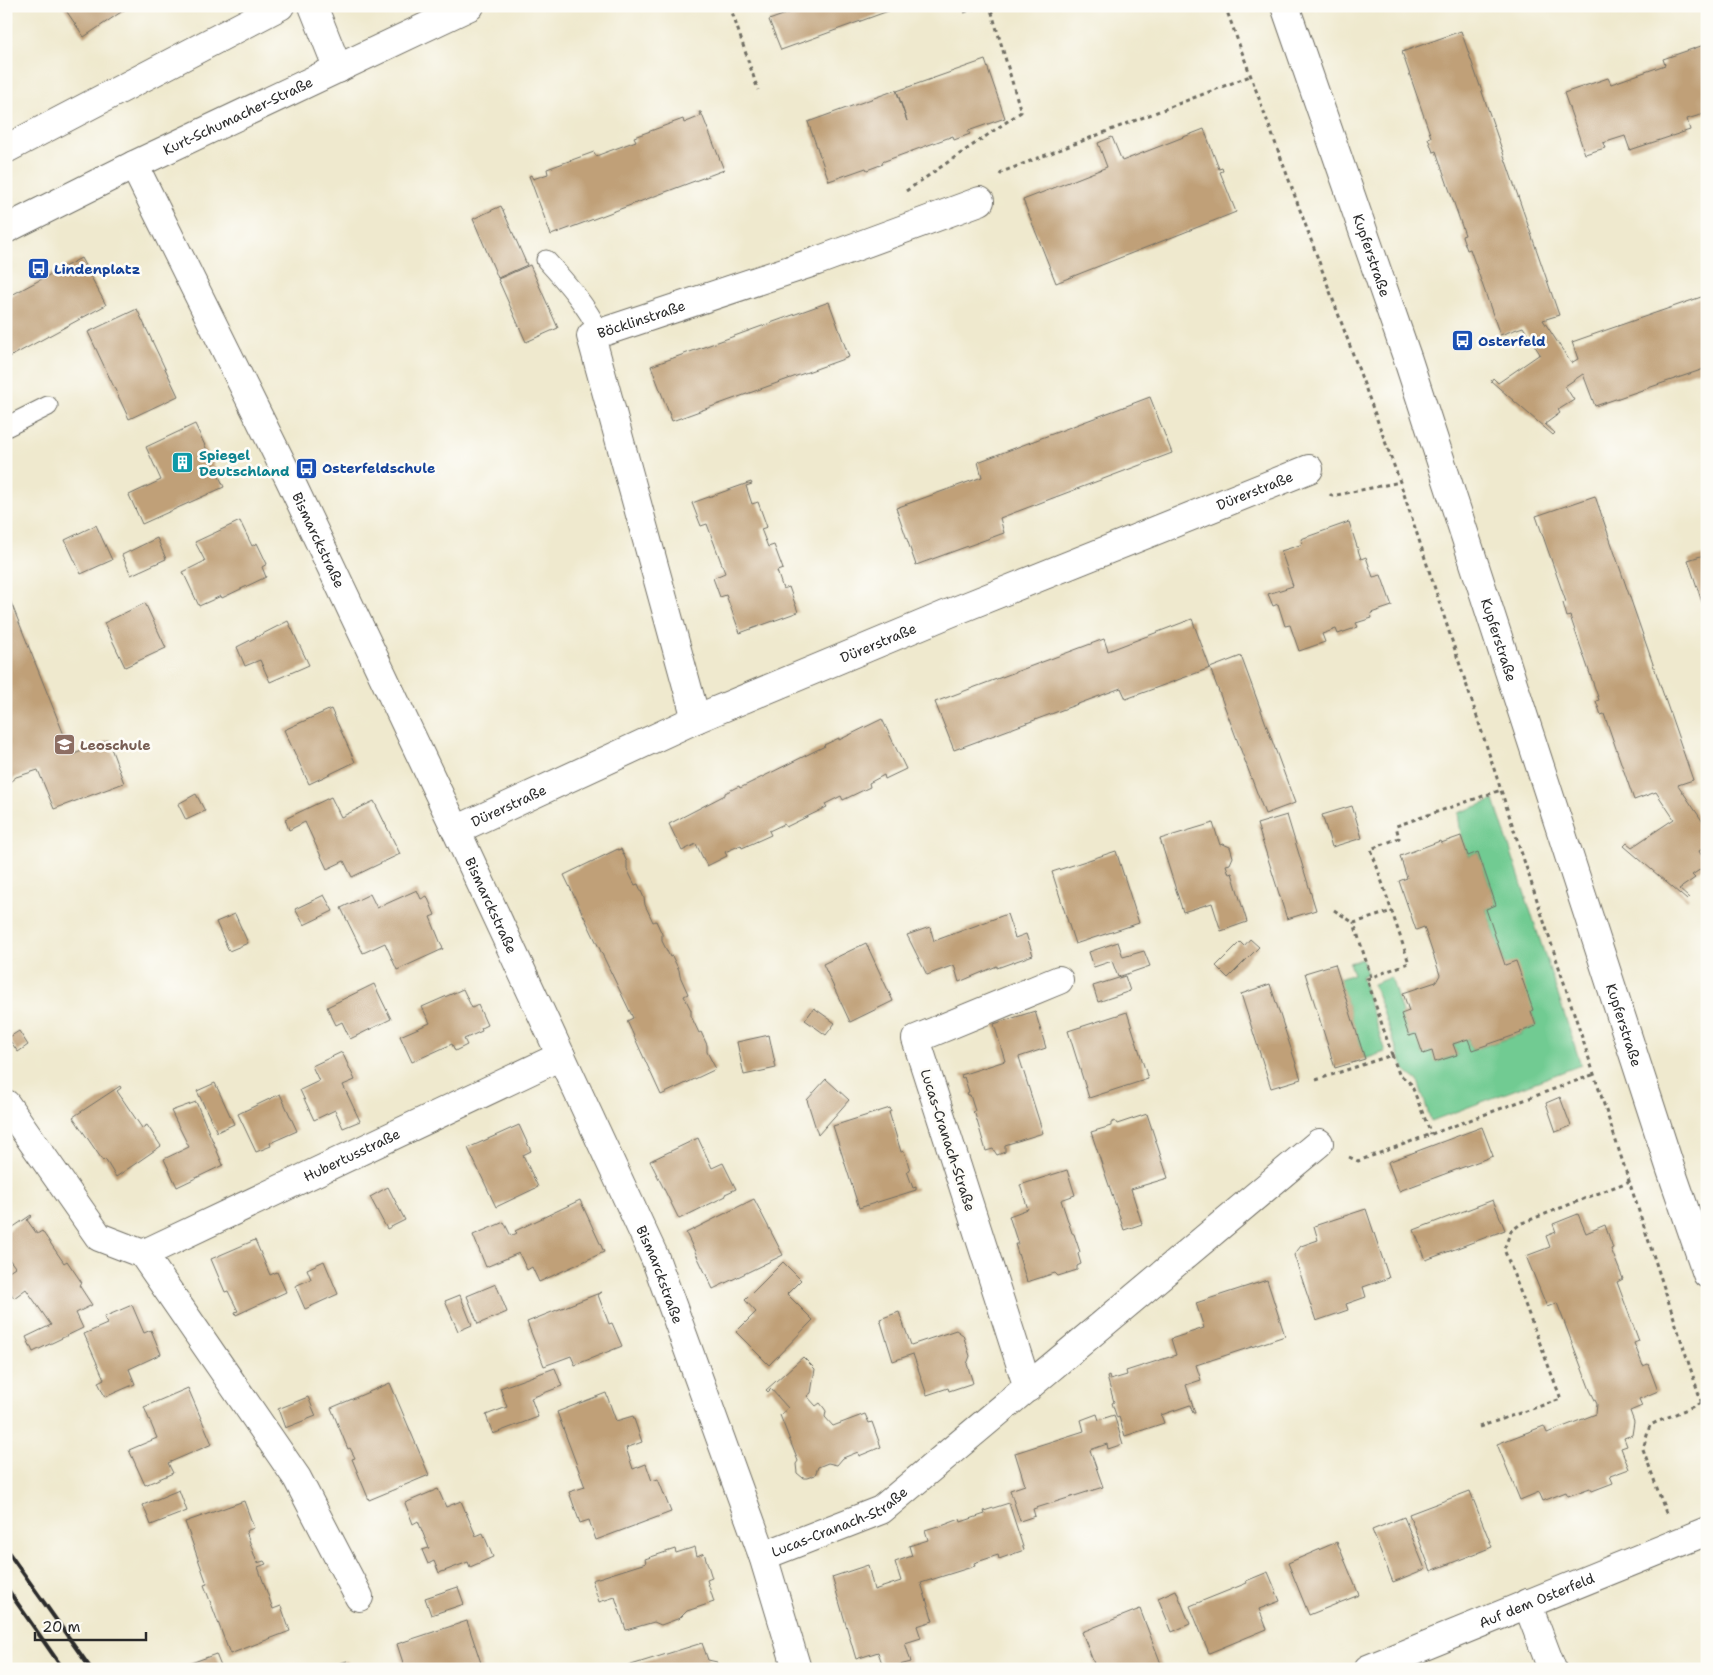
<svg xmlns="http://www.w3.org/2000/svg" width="1713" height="1675" font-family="'Shantell Sans',sans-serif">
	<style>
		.green { fill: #71cb92; stroke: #4e7b5e }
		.building { fill: #c0a078 }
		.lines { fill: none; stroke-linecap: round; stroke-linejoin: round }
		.lane-casing { stroke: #706e64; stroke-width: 21 }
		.street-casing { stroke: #706e64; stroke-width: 30 }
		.secondary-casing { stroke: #706e64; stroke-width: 30 }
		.path { stroke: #706e64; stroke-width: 3; stroke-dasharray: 4 4; stroke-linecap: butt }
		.lane { stroke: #fff; stroke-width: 19 }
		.street { stroke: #fff; stroke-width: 28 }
		.secondary { stroke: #fff; stroke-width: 28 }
		.rail { stroke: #2b2b2b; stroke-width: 4 }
		.labels { text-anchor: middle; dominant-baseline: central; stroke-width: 5; stroke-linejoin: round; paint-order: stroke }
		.street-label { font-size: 14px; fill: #2b2b2b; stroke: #fdfcf7 }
		.transit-label { font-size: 14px; font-weight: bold; fill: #164399; stroke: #fdfcf7; text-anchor: start }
		.culture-label { font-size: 14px; font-weight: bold; fill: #0d838f; stroke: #fdfcf7; text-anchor: start }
		.education-label { font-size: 14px; font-weight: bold; fill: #785e54; stroke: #fdfcf7; text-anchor: start }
	</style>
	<rect width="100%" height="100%" fill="#fdfcf7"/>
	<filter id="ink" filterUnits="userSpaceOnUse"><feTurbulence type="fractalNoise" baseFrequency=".02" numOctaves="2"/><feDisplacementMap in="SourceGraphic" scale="10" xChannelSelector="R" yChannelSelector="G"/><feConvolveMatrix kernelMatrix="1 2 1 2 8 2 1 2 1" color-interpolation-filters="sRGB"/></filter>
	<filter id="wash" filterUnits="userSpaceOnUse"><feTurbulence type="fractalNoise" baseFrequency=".0096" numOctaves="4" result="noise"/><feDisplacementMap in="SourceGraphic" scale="20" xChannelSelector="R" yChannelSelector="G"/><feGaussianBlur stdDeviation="1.12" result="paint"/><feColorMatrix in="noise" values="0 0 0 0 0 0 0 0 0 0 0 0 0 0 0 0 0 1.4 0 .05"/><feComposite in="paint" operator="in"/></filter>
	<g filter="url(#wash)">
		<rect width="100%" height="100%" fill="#efe9ce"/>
		<g class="green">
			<polygon points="1494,800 1581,1065 1431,1121 1418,1081 1404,1070 1373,984 1391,977 1409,1036 1416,1034 1423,1054 1432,1051 1436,1062 1457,1055 1453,1044 1468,1039 1472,1050 1521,1034 1520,1032 1536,1026 1531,1011 1532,1010 1505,965 1486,909 1496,905 1478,852 1468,856 1461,836 1458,813"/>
			<polygon points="1362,959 1367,974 1361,976 1385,1052 1365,1059 1339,979 1353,974 1349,963"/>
		</g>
		<g id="blocks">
			<g class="building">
				<polygon points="63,6 130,6 84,37"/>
				<polygon points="808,6 902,6 781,50 769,20"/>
				<polygon points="1461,31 1559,315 1543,320 1571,363 1578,359 1572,342 1707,295 1707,368 1595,406 1583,374 1565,386 1574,400 1558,410 1560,413 1545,424 1555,433 1553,435 1491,381 1493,378 1498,383 1540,354 1523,327 1500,335 1470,249 1467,250 1462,236 1465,235 1436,151 1433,152 1428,138 1431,137 1402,52"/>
				<polygon points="1707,44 1707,113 1687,119 1690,130 1630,150 1625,136 1603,143 1605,148 1585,154 1564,93 1608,78 1611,84 1665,65 1663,59"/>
				<polygon points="985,60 1005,118 968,131 970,134 954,140 953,136 882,162 883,164 867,170 866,168 829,181 808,122 896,90 907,121 897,91"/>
				<polygon points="699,112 701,112 724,170 551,235 529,176 531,175 533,179 548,174 547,169 594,152 596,156 636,141 634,137 683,119 684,123 701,116"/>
				<polygon points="1204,129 1219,169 1222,168 1223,171 1220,172 1236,212 1056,283 1023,200 1107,167 1098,143 1112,137 1122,161"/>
				<polygon points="501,206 527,265 498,278 473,219"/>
				<polygon points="81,258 106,305 6,359 6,298"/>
				<polygon points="530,265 558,328 526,342 498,279"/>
				<polygon points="829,302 849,357 672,421 651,366"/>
				<polygon points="137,309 178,396 129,419 88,332"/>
				<polygon points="1150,397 1172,453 1000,518 1004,533 916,565 896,508 982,477 978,462"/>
				<polygon points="195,424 224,487 142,524 129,495 161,480 146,447"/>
				<polygon points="751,482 752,484 746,486 752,504 758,502 767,527 761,529 768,547 774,545 783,569 777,571 783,589 789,587 798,612 740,633 726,595 720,597 713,578 725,573 707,524 701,526 692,503"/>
				<polygon points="1595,496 1693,780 1678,785 1707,828 1707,846 1699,851 1707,865 1692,875 1695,878 1679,889 1689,898 1687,900 1624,846 1627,843 1632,847 1674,819 1656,792 1634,800 1604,714 1601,715 1596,701 1599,700 1570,616 1567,617 1563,603 1566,602 1536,516"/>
				<polygon points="240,521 252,546 257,543 267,564 262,567 266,577 222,598 221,596 199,606 183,572 205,561 195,542"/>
				<polygon points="1349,522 1361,559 1366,557 1373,577 1381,575 1392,606 1371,613 1372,618 1356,623 1358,627 1338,634 1336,629 1322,634 1325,642 1299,651 1290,625 1285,626 1278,604 1273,606 1268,594 1293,586 1281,551 1303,544 1301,539"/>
				<polygon points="96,525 112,560 81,574 65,540"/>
				<polygon points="157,538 166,559 131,575 122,555"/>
				<polygon points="1707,554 1707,614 1706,614 1688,560"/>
				<polygon points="6,590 72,755 108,740 124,783 54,809 38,770 16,777 6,785"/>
				<polygon points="145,603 166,648 125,667 104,623"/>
				<polygon points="1192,619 1210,668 1126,699 1121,688 954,750 935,702 1104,639 1108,651"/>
				<polygon points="288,621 309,665 270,682 260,660 245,666 237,647"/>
				<polygon points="1241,656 1295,803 1265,814 1210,668"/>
				<polygon points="331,709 355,762 309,784 284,730"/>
				<polygon points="882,719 906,769 885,779 884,775 869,783 870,787 843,800 841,796 825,804 827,807 786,827 784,824 769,831 771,835 742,848 741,845 725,852 727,856 707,866 696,844 682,851 669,824 725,795 725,793 739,786 740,788 825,746 824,745 839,738 839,740"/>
				<polygon points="196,794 205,811 186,820 178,804"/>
				<polygon points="331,797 341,817 374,801 400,854 352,877 344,861 327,869 305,822 289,830 285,819"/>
				<polygon points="1352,806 1362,838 1332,847 1322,815"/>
				<polygon points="1287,815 1316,910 1287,919 1257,824"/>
				<polygon points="1213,823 1220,845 1223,844 1230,847 1233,857 1230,864 1226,865 1229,874 1232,873 1247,922 1221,931 1212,903 1183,912 1160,839"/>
				<polygon points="1461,836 1468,856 1478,852 1496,905 1486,909 1505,965 1516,961 1533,1010 1531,1011 1536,1026 1520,1032 1521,1033 1472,1050 1468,1039 1453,1044 1457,1055 1435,1062 1432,1051 1423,1054 1416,1034 1409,1036 1401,1014 1409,1011 1403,993 1436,982 1440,975 1424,927 1416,930 1399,881 1407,878 1400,856 1440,841 1441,843"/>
				<polygon points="618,849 618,850 621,849 627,862 627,869 635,885 638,884 644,898 645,905 653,922 656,921 662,934 662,941 670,957 672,956 679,970 680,976 688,994 684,996 691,1010 691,1016 699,1033 701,1032 707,1045 707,1052 716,1069 661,1095 627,1021 633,1018 564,875"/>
				<polygon points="1116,851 1139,923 1075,944 1052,872"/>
				<polygon points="417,890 421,899 427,896 435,915 430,917 443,949 397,970 385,943 363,953 341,908 370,894 377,908"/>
				<polygon points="324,895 333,911 304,925 295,909"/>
				<polygon points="235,914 248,943 229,951 216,922"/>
				<polygon points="1007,914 1015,938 1026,934 1033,955 997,968 997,966 959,982 954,965 927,975 907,935 930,927 934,941"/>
				<polygon points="1250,939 1259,947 1228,978 1216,966 1240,942 1244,946"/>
				<polygon points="1118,942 1123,957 1144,951 1150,966 1118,977 1112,961 1094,967 1089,952"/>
				<polygon points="866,943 893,1001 850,1022 823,964"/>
				<polygon points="1335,964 1365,1059 1335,1068 1305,973"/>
				<polygon points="1125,976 1130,991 1098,1002 1093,986"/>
				<polygon points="374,984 391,1019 350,1039 342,1022 336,1025 327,1007"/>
				<polygon points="1270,984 1301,1079 1271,1088 1241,994"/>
				<polygon points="463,989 472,1008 478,1005 487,1025 481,1028 482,1031 464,1039 467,1045 455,1051 452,1044 412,1062 400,1036 430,1023 422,1007"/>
				<polygon points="814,1008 835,1023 826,1035 805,1020"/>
				<polygon points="1035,1011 1046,1048 1019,1057 1043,1133 1005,1145 1005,1152 997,1155 993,1149 986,1151 975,1114 973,1112 975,1111 970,1095 968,1095 967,1093 969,1092 964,1077 962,1078 961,1075 1005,1061 994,1024"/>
				<polygon points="1127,1012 1148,1079 1089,1098 1068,1031"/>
				<polygon points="19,1031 28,1045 18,1052 8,1038"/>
				<polygon points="769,1035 776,1068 744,1075 737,1042"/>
				<polygon points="342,1052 355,1080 343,1085 360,1121 343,1128 335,1110 314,1120 300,1090 319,1081 312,1066"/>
				<polygon points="826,1079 849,1100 818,1135 807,1100"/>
				<polygon points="215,1083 234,1124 217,1132 197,1091"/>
				<polygon points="120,1086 121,1088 117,1091 142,1128 147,1125 161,1146 116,1177 105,1159 103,1161 73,1117"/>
				<polygon points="280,1094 297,1131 270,1143 271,1146 256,1152 238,1114"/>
				<polygon points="1560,1097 1571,1126 1556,1132 1546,1103"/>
				<polygon points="196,1102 223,1165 177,1187 164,1159 189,1147 171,1111"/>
				<polygon points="890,1108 891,1111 889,1112 901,1152 904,1151 910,1170 907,1171 913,1188 916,1187 916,1190 859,1208 833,1126"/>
				<polygon points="1147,1114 1168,1178 1131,1189 1142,1224 1124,1230 1091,1132 1111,1126 1111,1123 1115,1121 1117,1124"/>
				<polygon points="519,1125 531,1151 523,1155 538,1187 496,1207 468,1148"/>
				<polygon points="1482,1127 1493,1156 1399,1191 1388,1162"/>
				<polygon points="698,1138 712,1168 723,1163 736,1189 725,1194 726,1196 679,1219 650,1161"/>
				<polygon points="1067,1170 1075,1195 1061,1200 1072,1233 1074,1234 1080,1252 1078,1254 1081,1264 1077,1266 1077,1270 1058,1276 1055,1273 1027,1282 1015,1244 1018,1244 1009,1216 1028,1209 1020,1185"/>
				<polygon points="388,1187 405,1220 387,1229 370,1197"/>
				<polygon points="754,1199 783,1255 713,1289 686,1233"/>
				<polygon points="580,1200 604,1252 539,1282 532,1267 527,1270 519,1253 486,1267 473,1235 504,1222 511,1236 517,1233 515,1231"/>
				<polygon points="1493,1200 1505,1230 1426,1260 1414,1230"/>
				<polygon points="1366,1209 1389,1278 1363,1287 1366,1297 1346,1304 1348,1310 1316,1321 1294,1255 1301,1246 1318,1240 1314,1226"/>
				<polygon points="1578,1214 1586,1233 1605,1225 1613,1248 1611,1249 1623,1279 1617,1282 1639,1341 1634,1343 1643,1366 1648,1364 1658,1391 1639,1399 1642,1406 1630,1411 1634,1422 1632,1435 1624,1438 1627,1446 1621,1448 1629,1469 1610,1476 1613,1483 1592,1491 1590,1488 1568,1496 1566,1492 1543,1501 1539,1492 1520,1500 1497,1444 1544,1426 1547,1433 1596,1414 1597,1404 1590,1390 1557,1303 1547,1307 1526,1256 1550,1247 1546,1236 1556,1232 1553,1224"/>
				<polygon points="31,1215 32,1216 27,1220 37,1234 42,1231 64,1263 67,1261 82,1283 79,1285 92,1305 76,1313 83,1328 33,1352 26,1337 51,1325 26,1289 14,1298 6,1286 6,1273 15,1267 6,1255 6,1232"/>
				<polygon points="255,1240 270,1275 277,1272 286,1292 236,1315 235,1312 238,1311 228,1291 225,1292 211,1259"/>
				<polygon points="324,1261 338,1294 305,1309 295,1286 311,1279 307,1269"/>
				<polygon points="783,1262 801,1280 787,1294 813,1320 769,1365 736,1332 756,1312 745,1300"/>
				<polygon points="1267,1280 1285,1336 1196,1365 1201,1380 1186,1385 1195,1413 1193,1413 1190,1405 1161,1415 1164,1423 1125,1436 1119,1417 1117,1418 1112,1403 1114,1402 1107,1377 1109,1376 1110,1380 1127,1375 1126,1371 1176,1355 1171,1339 1204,1328 1196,1303"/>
				<polygon points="496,1284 507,1312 478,1324 467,1296"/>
				<polygon points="602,1292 598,1295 609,1324 612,1323 622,1346 575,1365 571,1356 544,1366 527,1322"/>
				<polygon points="460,1295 472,1325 458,1331 445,1301"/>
				<polygon points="132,1305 144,1333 151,1330 161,1354 129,1369 135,1384 105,1397 98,1382 104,1379 84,1334 107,1324 104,1317"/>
				<polygon points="899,1312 911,1345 956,1330 963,1335 970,1356 967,1364 973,1383 949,1391 948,1388 927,1395 913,1354 893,1361 880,1319"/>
				<polygon points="803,1357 815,1369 811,1393 807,1396 816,1406 820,1403 824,1408 826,1411 825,1417 833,1426 865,1414 869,1423 872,1422 881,1447 859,1456 858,1452 843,1458 837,1465 828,1463 818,1467 815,1475 807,1478 803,1478 797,1473 796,1464 798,1461 780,1415 788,1408 771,1389 768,1392 766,1390"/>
				<polygon points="555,1368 562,1386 531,1398 538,1417 493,1434 486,1415 507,1407 500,1388"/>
				<polygon points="390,1383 429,1475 369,1500 352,1459 355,1458 350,1448 348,1449 331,1408"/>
				<polygon points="188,1388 212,1444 168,1463 173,1473 145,1485 129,1450 157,1438 144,1407"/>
				<polygon points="606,1393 616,1421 633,1416 642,1442 626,1448 633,1469 646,1464 652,1481 658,1479 671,1512 596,1540 589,1520 580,1523 569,1492 585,1487 557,1412"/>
				<polygon points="308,1397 316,1416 285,1428 278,1409"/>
				<polygon points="1097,1414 1099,1420 1114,1415 1123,1444 1108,1449 1107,1444 1090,1450 1103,1487 1033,1509 1035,1516 1020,1521 1010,1490 1025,1485 1015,1453 1084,1431 1081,1420"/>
				<polygon points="438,1489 446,1507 461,1501 476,1536 483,1533 493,1557 470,1567 468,1562 439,1573 434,1561 428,1564 422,1550 429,1548 418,1521 413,1524 405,1503"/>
				<polygon points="179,1490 187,1511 151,1525 143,1505"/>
				<polygon points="1470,1491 1492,1547 1431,1571 1409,1514"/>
				<polygon points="244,1501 254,1528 246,1531 257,1563 264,1561 266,1564 258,1567 273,1609 281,1606 290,1631 230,1654 204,1585 207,1584 185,1522"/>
				<polygon points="1009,1503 1024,1550 999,1559 998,1555 974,1563 975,1566 921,1583 933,1621 917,1626 921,1638 905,1643 911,1662 884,1669 878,1652 856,1659 832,1577 868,1565 874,1590 901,1581 895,1562 912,1556 909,1546 928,1540 925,1530 938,1526 939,1527 960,1519 961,1522 985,1514 984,1511"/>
				<polygon points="1404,1517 1425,1569 1393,1582 1372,1530"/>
				<polygon points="1337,1542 1359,1595 1309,1615 1288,1563"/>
				<polygon points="695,1547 697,1556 704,1553 712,1578 707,1580 714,1602 687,1611 680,1618 661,1625 654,1622 626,1630 615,1597 599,1602 592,1580 646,1563 645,1559 675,1549 676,1553"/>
				<polygon points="1268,1572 1280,1601 1259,1609 1267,1629 1209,1653 1190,1606 1247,1583 1246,1581"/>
				<polygon points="458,1587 464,1604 431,1615 425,1598"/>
				<polygon points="1176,1590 1190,1624 1172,1632 1158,1598"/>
				<polygon points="1140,1609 1163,1669 1096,1669 1082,1632"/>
				<polygon points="467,1621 483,1669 405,1669 397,1644"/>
				<polygon points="702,1643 708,1660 717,1662 720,1669 629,1669 628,1666"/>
				<polygon points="216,1654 222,1669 181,1669 180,1667"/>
				<polygon points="347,1661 350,1669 324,1669 324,1668"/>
			</g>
		</g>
	</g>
	<g filter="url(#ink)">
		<use href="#blocks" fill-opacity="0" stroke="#706e64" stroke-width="1"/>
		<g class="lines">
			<defs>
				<g id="lane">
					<path d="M 546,260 C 567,283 586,305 600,333"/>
					<polyline points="6,427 48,406"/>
				</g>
				<g id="street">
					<polyline points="313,6 338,69"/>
					<path id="s1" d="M 134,165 L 289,478 L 456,830 L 655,1258 L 763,1556 L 797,1669"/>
					<path id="s2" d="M 696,719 L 591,336 L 817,261 L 980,201"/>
					<path id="s3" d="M 456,830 L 696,719 L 950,613 L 1309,469"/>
					<polyline points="6,1104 99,1237 143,1254 297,1478 359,1597"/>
					<path id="s4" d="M 143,1254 L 561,1056"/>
					<polyline points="1028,1388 916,1039 1059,980"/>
					<path id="s5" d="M 763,1556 L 881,1510 L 1319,1143"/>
					<polyline points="1527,1603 1552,1669"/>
					<path id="s6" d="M 1368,1669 L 1707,1531"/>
				</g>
				<g id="secondary">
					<path id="s7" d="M 1285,6 L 1408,360 L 1671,1170 L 1707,1274"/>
					<polyline points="6,149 280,6"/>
					<path id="s8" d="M 6,229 L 134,165 L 470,6"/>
				</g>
			</defs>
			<use href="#lane" class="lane-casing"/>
			<use href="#street" class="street-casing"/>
			<use href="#secondary" class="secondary-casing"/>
			<g class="path">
				<polyline points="730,6 758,90"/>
				<polyline points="1225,6 1400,482 1707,1419"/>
				<polyline points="964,12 981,6"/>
				<polyline points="1000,175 1002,172 1250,76"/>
				<polyline points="906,191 1021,112 990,6"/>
				<polyline points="1330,494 1332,496 1400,482"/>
				<polyline points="1334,910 1354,923"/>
				<polyline points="1371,977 1354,923 1392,911"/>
				<polyline points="1392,1055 1399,1074 1411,1084 1431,1134"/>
				<polyline points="1316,1080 1392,1055 1367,979 1409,963 1371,849 1399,838 1396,826 1501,790"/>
				<polyline points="1349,1157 1358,1161 1595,1074"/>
				<polyline points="1479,1427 1561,1399 1504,1249 1511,1231 1522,1223 1630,1181"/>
				<polyline points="1666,1513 1643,1449 1650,1425 1701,1403"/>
			</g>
			<use href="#lane" class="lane"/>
			<use href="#street" class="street"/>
			<use href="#secondary" class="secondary"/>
			<g class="rail">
				<polyline points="6,1549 91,1669"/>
				<polyline points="6,1587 63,1669"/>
			</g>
		</g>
	</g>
	<defs>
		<symbol id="bus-square" viewBox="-11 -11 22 22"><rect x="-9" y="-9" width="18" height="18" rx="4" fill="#1a4fb4" stroke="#fdfcf7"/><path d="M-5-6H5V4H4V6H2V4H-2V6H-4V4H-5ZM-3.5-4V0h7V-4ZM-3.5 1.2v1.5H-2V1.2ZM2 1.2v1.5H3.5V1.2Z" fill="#fff"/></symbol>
		<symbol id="building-square" viewBox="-11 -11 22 22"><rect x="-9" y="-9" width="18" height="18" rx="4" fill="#0f9aa8" stroke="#fdfcf7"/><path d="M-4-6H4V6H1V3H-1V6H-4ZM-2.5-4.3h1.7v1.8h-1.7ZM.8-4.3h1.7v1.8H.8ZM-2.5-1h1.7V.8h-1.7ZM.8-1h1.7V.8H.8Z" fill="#fff"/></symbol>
		<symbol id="school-square" viewBox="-11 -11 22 22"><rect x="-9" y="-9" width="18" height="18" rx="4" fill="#8d6e63" stroke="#fdfcf7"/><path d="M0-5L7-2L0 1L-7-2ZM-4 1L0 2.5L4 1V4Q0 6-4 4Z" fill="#fff"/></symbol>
	</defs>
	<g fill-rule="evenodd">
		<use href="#bus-square" x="26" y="256" width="25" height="25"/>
		<use href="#bus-square" x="1450" y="328" width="25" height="25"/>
		<use href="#building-square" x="170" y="450" width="25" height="25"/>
		<use href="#bus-square" x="294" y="456" width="25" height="25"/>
		<use href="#school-square" x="52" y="732" width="25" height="25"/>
	</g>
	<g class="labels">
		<g class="street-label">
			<text stroke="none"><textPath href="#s8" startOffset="258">Kurt-Schumacher-Straße</textPath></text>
			<text stroke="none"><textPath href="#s7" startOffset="264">Kupferstraße</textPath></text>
			<text stroke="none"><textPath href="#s2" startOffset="450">Böcklinstraße</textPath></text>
			<text stroke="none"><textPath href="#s3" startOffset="868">Dürerstraße</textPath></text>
			<text stroke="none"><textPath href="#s1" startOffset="418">Bismarckstraße</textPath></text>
			<text stroke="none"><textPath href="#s7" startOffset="669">Kupferstraße</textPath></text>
			<text stroke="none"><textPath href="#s3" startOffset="462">Dürerstraße</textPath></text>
			<text stroke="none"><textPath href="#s3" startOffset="58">Dürerstraße</textPath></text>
			<text stroke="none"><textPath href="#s1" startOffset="822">Bismarckstraße</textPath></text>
			<text stroke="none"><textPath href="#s7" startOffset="1074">Kupferstraße</textPath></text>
			<text transform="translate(948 1140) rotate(72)">Lucas-Cranach-Straße</text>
			<text stroke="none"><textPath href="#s4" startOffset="231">Hubertusstraße</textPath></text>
			<text stroke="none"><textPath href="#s1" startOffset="1228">Bismarckstraße</textPath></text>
			<text stroke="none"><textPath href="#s5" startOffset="84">Lucas-Cranach-Straße</textPath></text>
			<text stroke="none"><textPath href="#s6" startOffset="182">Auf dem Osterfeld</textPath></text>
		</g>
		<g class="transit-label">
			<text x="54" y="269">Lindenplatz</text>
			<text x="1478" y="341">Osterfeld</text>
			<text x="322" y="468">Osterfeldschule</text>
		</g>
		<g class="culture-label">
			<text x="199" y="455">Spiegel<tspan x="199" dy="16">Deutschland</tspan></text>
		</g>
		<g class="education-label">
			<text x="80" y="745">Leoschule</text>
		</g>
	</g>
	<rect width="1713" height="1675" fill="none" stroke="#fdfcf7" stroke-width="25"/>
	<path d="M35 1632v8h111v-8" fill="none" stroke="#2b2b2b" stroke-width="2.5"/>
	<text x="42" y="1632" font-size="15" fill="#2b2b2b" stroke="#fdfcf7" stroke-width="4" paint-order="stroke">20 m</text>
</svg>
